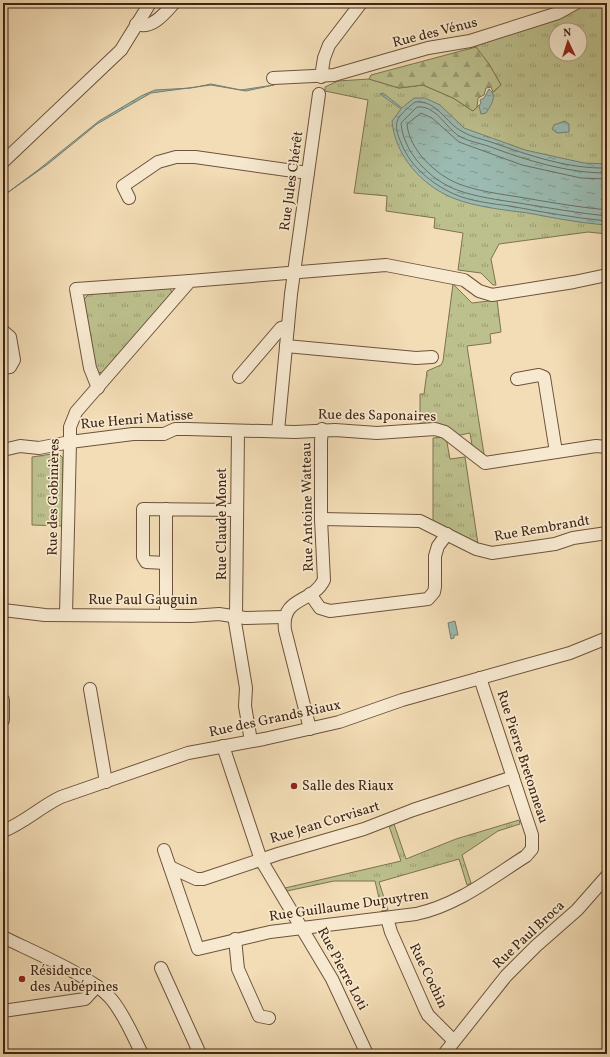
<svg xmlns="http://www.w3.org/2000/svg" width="610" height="1057" font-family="Vollkorn,serif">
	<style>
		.grass { fill: url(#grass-tufts); stroke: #7e7250; fill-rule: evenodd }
		.forest { fill: url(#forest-firs); stroke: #7e7250 }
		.water { fill: url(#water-ripples); stroke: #767f72 }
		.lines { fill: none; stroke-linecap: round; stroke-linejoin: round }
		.shore { stroke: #6d7062; stroke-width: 1 }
		.minor-casing { stroke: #6c533b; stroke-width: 14 }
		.minor { stroke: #f7e9d0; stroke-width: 12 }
		.poi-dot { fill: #8f2418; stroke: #f7e9d0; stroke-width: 1.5 }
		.labels { text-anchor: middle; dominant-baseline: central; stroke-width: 3.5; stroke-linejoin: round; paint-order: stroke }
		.street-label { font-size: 14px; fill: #3f2512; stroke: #f7e9d0 }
		.poi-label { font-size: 14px; fill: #3f2512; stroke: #f7e9d0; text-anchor: start }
	</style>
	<defs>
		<pattern id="grass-tufts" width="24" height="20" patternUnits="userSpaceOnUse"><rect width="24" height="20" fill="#bcc08d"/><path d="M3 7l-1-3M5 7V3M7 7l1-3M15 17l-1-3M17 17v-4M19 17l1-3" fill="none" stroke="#9a9c72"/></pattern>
		<pattern id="forest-firs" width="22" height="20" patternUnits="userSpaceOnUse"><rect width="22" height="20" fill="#bcc08d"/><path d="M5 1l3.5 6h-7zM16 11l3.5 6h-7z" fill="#9a9c72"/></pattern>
		<pattern id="water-ripples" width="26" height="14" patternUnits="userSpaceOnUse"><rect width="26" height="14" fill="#9bbbb2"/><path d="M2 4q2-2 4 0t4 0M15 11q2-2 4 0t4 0" fill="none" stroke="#80988f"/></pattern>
	</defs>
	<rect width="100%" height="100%" fill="#f3ddb6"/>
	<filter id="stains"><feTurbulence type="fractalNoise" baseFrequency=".005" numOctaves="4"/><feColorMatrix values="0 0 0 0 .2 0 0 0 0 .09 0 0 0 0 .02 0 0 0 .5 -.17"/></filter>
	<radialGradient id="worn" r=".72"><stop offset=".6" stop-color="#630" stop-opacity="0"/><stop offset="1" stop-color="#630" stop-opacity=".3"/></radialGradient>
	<g class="grass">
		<path d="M 582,3 L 607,3 L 607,234 L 588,232 L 499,244 L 491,259 L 496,285 L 493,285 L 481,273 L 458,270 L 463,233 L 434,228 L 435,218 L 386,211 L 387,196 L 354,193 L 368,100 L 325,91 L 325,87 L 338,81 L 369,79 L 399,88 L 423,85 L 453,98 L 473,111 L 501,85 L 489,64 L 479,53 L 475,44 L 572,12 ZM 556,30 L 580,30 L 580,54 L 556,54 Z"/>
		<polygon points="453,284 472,303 497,300 501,332 490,334 491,343 467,346 484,454 478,455 473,451 470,433 456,436 433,424 433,422 420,422 420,394 424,394 427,371 441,365 443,361"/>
		<polygon points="170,288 172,293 104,372 97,373 92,369 82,302 91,291"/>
		<polygon points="446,437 450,459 465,457 478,544 433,521 433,438"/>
		<polygon points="58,453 63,458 63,526 32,525 32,457"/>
		<polygon points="519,820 520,824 498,831 462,855 471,883 467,885 459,859 379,882 388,910 382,911 375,881 334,881 287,891 285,888 401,861 389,826 394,824 406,859 456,839"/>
	</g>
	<polygon class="forest" points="476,47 489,64 501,85 493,92 491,87 486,88 484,95 478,98 477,107 473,111 453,98 423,85 399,88 369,79 371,75"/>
	<g class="water">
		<polygon points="211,84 241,90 274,85 246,91 211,85 151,93 97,124 48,164 3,196 38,170 99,121 141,96 155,90 191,88"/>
		<path d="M 489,89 C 498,96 491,105 486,113 L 481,114 L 479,106 L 481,103 L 480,100 L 484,98 Z"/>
		<path d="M 383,93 L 402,108 L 414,98 L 425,98 L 440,105 L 464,128 L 525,150 L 584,163 L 607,164 L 607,225 C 580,223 554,218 528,213 C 505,210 475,207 453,198 C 421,185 395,155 392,121 L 401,109 L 380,94 Z"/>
		<polygon points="565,121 569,124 569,132 557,133 552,129 554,125"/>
		<polygon points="455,621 458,635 454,635 454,638 451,639 448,623"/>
	</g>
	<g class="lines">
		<g class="shore">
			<path d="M 607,168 C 568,169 528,155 491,142 C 482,139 471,137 463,132 C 445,123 438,100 415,102 C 397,117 391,121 402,145 C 411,167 432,184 454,194 C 469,201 494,204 510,206 C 542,212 575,218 607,221"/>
			<path d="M 607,173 C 566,173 526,160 488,146 C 479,143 467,141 459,136 C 445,127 436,105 417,107 L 401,123 C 403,152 430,180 457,190 C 476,197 499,200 519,203 C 549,208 578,213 607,216"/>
			<path d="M 607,179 L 581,178 L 522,165 L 459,142 L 432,118 L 421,113 L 407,124 C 409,150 436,175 459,184 C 477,191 500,194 519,197 C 548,202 577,207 607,210"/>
		</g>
		<defs>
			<g id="minor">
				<path d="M 136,24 C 152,30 165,13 174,3"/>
				<polyline points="321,77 324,58 329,45 361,3"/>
				<polyline points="273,78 334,75 428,48 470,41 558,13 576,3"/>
				<polyline points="3,162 121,50 150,3"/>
				<polyline points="129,198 123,186 158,162 176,157 195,157 308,173"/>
				<polyline points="3,331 10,337 14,360 10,367 3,368"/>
				<polyline points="286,346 416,358 432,357"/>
				<polyline points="239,377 281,328 288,326"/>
				<polyline points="517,379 539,375 544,377 556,452"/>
				<polyline points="98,388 90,368 76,289 190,281"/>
				<polyline points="278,431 291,294 319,94"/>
				<polyline points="3,450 20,446 39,448 70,442 133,434 164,434 175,429 187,429 295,432 335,430 377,433 435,429 445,432 485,463 596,446 607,447"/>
				<polyline points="166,509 166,563 146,562 143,557 143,509 237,510"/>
				<polyline points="321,519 420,521 476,549 492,553 555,544 573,538 607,533"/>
				<polyline points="310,594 320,608 330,611 428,599 434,592 435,587 435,556 438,546 447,534"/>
				<polyline points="3,610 45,615 191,616 219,614 245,618 284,617"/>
				<polyline points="66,615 70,442 70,427 76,412 190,281 386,265 464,280 479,291 492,295 574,282 607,275"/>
				<polyline points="166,615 166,563"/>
				<polyline points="234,616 246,688 245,706 251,741"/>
				<polyline points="236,616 238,431"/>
				<polyline points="90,689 106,782"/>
				<polyline points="3,700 3,720"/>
				<path d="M 310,729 L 285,630 C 281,596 312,604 324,580 L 321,519 L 321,441 L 322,429"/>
				<polyline points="223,746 261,860 332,979 367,1054"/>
				<path d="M 3,831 C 24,823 40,807 61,797 L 188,753 L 264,739 L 339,722 L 402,700 L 570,653 L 607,638"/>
				<path d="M 164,850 L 198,949 L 270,932 L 416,914 C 458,905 491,878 526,856 L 532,849 L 532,835 L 480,678"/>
				<polyline points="170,867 196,879 203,879 278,854 364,829 413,810 513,777"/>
				<polyline points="387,918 391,932 425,1009 428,1015 454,1041"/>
				<path d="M 3,937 C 31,951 94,977 112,1000 C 125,1016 133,1036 142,1054"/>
				<polyline points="235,939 238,969 259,1016 269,1018"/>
				<polyline points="161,968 200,1054"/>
				<polyline points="3,1011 85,999 97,986"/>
				<polyline points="444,1054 506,976 536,946 577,910 607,876"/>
			</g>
		</defs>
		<use href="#minor" class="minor-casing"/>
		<use href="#minor" class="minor"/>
	</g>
	<g class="poi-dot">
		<circle cx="294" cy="786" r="4"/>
		<circle cx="22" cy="979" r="4"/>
	</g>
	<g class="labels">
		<g class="street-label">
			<text transform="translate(435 33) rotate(-14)">Rue des Vénus</text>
			<text transform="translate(292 181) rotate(-82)">Rue Jules Chérêt</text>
			<text transform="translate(377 416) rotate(1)">Rue des Saponaires</text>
			<text transform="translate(137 420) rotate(-5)">Rue Henri Matisse</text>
			<text transform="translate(54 497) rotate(-89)">Rue des Gobinières</text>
			<text transform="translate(308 507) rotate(-91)">Rue Antoine Watteau</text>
			<text transform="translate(222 524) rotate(-90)">Rue Claude Monet</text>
			<text transform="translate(542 529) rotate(-10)">Rue Rembrandt</text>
			<text x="143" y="600">Rue Paul Gauguin</text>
			<text transform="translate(275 719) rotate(-12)">Rue des Grands Riaux</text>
			<text transform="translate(522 757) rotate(72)">Rue Pierre Bretonneau</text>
			<text transform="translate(325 823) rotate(-17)">Rue Jean Corvisart</text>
			<text transform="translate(349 906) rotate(-8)">Rue Guillaume Dupuytren</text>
			<text transform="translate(529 935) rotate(-43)">Rue Paul Broca</text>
			<text transform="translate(342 969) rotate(62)">Rue Pierre Loti</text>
			<text transform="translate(428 976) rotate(64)">Rue Cochin</text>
		</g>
		<g class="poi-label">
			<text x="302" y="786">Salle des Riaux</text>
			<text x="30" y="971">Résidence<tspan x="30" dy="16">des Aubépines</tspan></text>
		</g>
	</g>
	<rect width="610" height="1057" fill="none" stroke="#f3ddb6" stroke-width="16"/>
	<rect x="4" y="4" width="602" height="1049" fill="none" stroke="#3f2512" stroke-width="2"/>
	<rect x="8" y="8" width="594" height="1041" fill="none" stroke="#3f2512"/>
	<g transform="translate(568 42) rotate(356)"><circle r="19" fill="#f7e9d0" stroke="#ad9b84"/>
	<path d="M0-3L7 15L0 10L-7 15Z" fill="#8f2418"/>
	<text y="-6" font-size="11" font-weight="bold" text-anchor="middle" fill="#3f2512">N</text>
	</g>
	<rect width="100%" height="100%" filter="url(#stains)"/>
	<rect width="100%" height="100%" fill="url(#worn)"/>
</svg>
